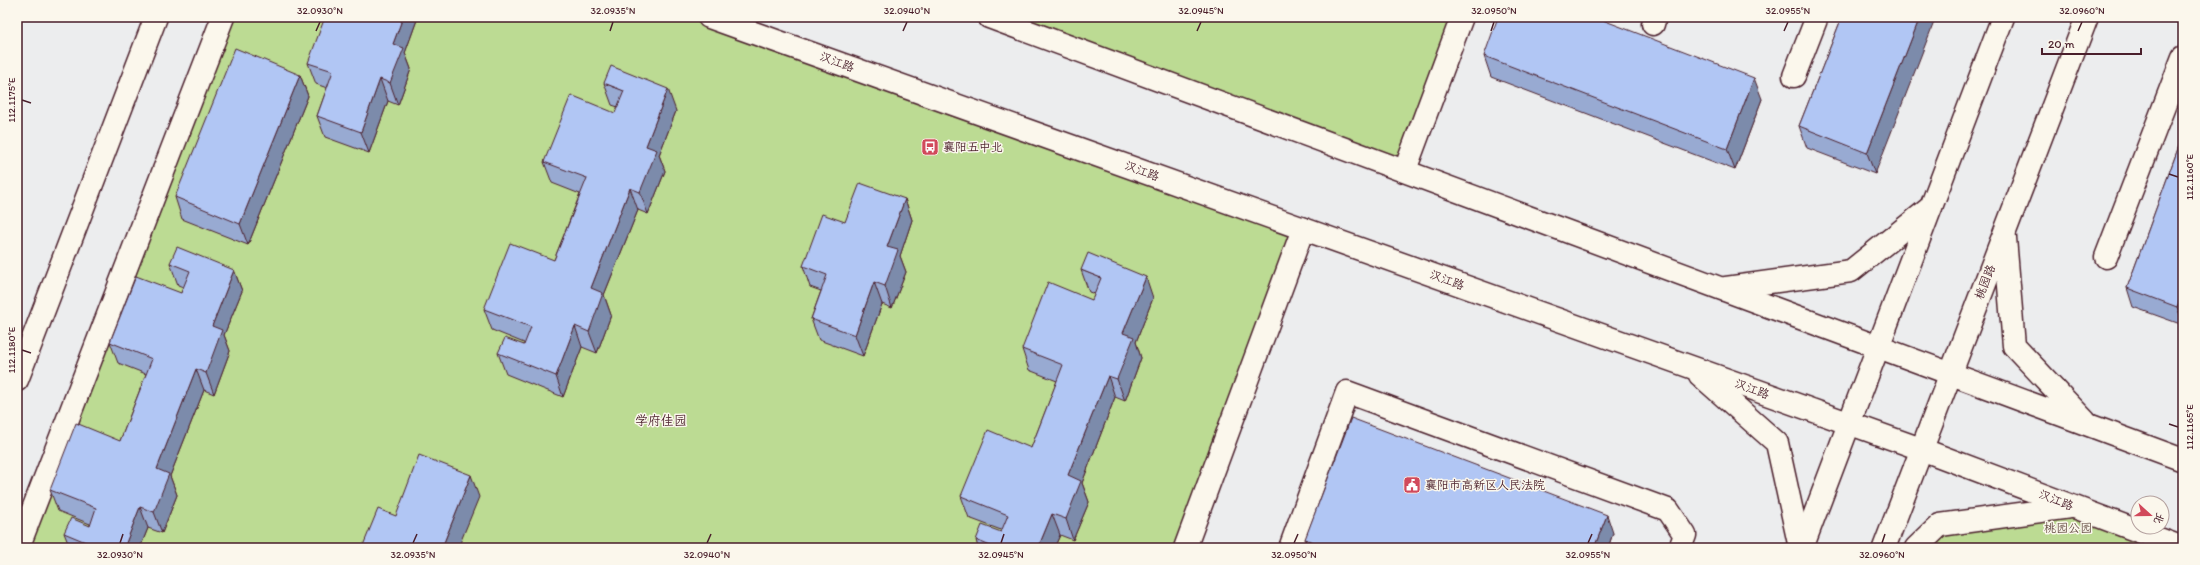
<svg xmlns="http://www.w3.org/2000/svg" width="2200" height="565" font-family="Itim,'LXGW WenKai TC',sans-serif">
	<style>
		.green { fill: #bcdb93; stroke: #837d5f }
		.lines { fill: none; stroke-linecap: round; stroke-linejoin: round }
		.minor-casing { stroke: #4a1f2b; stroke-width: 25 }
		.major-casing { stroke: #4a1f2b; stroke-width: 25 }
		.minor { stroke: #fbf7ec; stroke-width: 22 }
		.major { stroke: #fbf7ec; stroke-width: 22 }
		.wall { fill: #98aad2; stroke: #4a1f2b }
		.shaded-wall { fill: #7c8bab; stroke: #4a1f2b }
		.building { fill: #b1c6f4; stroke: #4a1f2b }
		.ticks { fill: none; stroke: #4a1f2b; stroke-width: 1.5 }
		.labels { text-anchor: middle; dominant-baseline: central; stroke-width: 3; stroke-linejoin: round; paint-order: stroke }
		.street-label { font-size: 12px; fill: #4a1f2b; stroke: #fbf7ec }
		.poi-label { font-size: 12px; fill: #4a1f2b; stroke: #fbf7ec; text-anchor: start }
		.park-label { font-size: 12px; fill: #664e45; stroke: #fbf7ec }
		.neighbourhood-label { font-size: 13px; fill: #4a1f2b; stroke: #fbf7ec }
		.neatline { fill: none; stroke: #4a1f2b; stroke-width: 1.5 }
		.ticks-label { font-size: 10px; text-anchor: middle; fill: #4a1f2b }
	</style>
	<rect width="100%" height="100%" fill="#ecedee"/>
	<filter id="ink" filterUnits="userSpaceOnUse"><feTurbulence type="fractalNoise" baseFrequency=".025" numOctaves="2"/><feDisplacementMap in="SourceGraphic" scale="8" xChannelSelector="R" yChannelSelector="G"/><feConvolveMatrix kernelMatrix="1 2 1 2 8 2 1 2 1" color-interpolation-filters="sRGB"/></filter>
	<g filter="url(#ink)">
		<g class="green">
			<polygon points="223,17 710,17 1303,229 1185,548 18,548"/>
			<polygon points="989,17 1462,17 1405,170"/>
			<polygon points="2073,506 2183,548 1916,548 1940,525"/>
		</g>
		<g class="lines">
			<defs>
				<g id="minor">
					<polyline points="1653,24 1655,17"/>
					<polyline points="1794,76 1817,17"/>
					<polyline points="1405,170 1462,17"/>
					<polyline points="2106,257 2183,57"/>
					<polyline points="17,380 156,17"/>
					<polyline points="18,548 223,17"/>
					<polyline points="1185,548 1303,229"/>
					<polyline points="1290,548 1347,392 1668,510 1685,535 1680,548"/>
				</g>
				<g id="major">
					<polyline points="709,17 1921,449 2183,548"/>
					<polyline points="989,17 2183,460"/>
					<polyline points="2005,238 2014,346 2085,421"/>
					<polyline points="1726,288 1851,271 1931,207"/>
					<polyline points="1700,375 1777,443 1800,548"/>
					<polyline points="1802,548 2003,17"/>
					<polyline points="1884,548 2087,17"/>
					<polyline points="1916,548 1940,525 2070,507"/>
				</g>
			</defs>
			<use href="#minor" class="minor-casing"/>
			<use href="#major" class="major-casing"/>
			<use href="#minor" class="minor"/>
			<use href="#major" class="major"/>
		</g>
		<g class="wall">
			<polygon points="352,17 418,17 405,53 411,69 398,105 388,101 369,153 325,137 317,116 327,88 316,84 308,63 351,19"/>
			<polygon points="1842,17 1875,174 1807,148 1799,126"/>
			<polygon points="1484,56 1762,99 1735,170 1491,77"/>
			<polygon points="300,75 308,96 248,245 182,219 175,197"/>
			<polygon points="604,83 676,111 659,155 665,171 648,214 638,210 604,295 611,315 597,353 582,347 563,397 506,374 498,353 524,345 524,343 492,330 484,309 554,260 580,194 552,183 544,162 615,113 618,107 612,105"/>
			<polygon points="2183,135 2183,325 2133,307 2127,288"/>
			<polygon points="905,199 912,220 900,256 906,272 892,308 882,304 863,356 819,340 811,319 821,291 810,287 803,266 845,222"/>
			<polygon points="170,263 234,270 242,291 224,335 230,351 214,394 204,390 170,476 177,495 162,533 148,528 140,548 70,548 64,533 90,526 90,524 58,511 50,490 120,441 146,374 118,363 110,342 181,293 183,287 178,285"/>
			<polygon points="1081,270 1153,298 1136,342 1141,358 1125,401 1115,397 1082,483 1089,502 1073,540 1060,535 1054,548 978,548 976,540 1001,532 1001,530 969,518 961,496 1031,448 1057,381 1029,370 1022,349 1092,300 1095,294 1089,292"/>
			<polygon points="1613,533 1608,548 1308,548 1305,539"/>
		</g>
		<g class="shaded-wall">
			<polygon points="403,17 418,17 405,53 411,69 398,105 390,83 393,44"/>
			<polygon points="1920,17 1936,17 1875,174 1867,153"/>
			<polygon points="300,75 308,96 248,245 240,224"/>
			<polygon points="1754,78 1762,99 1735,170 1727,149"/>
			<polygon points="380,79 388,101 369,153 361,132"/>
			<polygon points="668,89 676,111 659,155 665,171 648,214 640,192 646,146"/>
			<polygon points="630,188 638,210 604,295 611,315 597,353 589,332 591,288"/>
			<polygon points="905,199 912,220 900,256 906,272 892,308 885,286 887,247"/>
			<polygon points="234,270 242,291 224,335 230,351 214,394 206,373 212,326"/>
			<polygon points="1146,277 1153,298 1136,342 1141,358 1125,401 1117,379 1123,333"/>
			<polygon points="874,282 882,304 863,356 855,335"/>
			<polygon points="2183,291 2183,323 2177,307"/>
			<polygon points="575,326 582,347 563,397 556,376"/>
			<polygon points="196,369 204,390 170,476 177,495 162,533 154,512 157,469"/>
			<polygon points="1108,376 1115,397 1082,483 1089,502 1073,540 1066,519 1068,475"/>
			<polygon points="471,475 479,497 458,548 444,548 443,545"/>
			<polygon points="140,507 148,528 140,548 124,548"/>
			<polygon points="1052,514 1060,535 1054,548 1038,548"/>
			<polygon points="1607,515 1613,533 1608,548 1594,548"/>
		</g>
		<g class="building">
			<polygon points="325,17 346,17 351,19 352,17 403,17 393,44 404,48 390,83 380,79 361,132 317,116 333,71 308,63"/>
			<polygon points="1498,17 1595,17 1754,78 1727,149 1484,56"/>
			<polygon points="1842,17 1920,17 1867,153 1799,126"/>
			<polygon points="235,48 300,75 240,224 175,197"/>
			<polygon points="611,66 668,89 646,146 657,150 640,192 630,188 591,288 603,293 589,332 575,326 556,376 498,353 505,338 524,345 531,327 484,309 510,243 554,260 587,178 544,162 571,95 615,113 624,91 604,83"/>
			<polygon points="2183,135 2183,291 2177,307 2127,288"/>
			<polygon points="860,183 905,199 887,247 898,250 885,286 874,282 855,335 811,319 827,275 803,266 822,214 845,222"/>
			<polygon points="177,247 234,270 212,326 222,330 206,373 196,369 157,469 169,474 154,512 140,507 124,548 100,548 64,533 71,518 90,526 96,508 50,490 76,423 120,441 152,359 110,342 136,276 181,293 190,271 170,263"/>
			<polygon points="1088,253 1146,277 1123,333 1134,337 1117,379 1108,376 1068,475 1081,481 1066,519 1052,514 1038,548 995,548 976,540 982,525 1001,532 1008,515 961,496 988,430 1031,448 1063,365 1022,349 1048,282 1092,300 1101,278 1081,270"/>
			<polygon points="1351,418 1607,515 1594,548 1328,548 1305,539"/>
			<polygon points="419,455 471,475 443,545 450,548 362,548 378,509 396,516"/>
		</g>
	</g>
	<path class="ticks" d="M 316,31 L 320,22M 610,31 L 613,22M 903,31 L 907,22M 1197,31 L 1201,22M 1491,31 L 1494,22M 1784,31 L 1788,22M 2078,31 L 2082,22M 22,100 L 31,103M 2169,174 L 2178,177M 22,350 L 31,353M 2169,424 L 2178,427M 120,543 L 123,534M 413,543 L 417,534M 707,543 L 711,534M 1001,543 L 1004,534M 1294,543 L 1298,534M 1588,543 L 1592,534M 1882,543 L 1885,534"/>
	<defs>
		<symbol id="bus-square" viewBox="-11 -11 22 22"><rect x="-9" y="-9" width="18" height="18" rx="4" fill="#d1495b" stroke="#fbf7ec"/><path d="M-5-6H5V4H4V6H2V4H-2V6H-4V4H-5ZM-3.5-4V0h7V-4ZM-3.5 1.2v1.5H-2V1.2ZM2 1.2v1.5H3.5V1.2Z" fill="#fff"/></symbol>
		<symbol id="civic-square" viewBox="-11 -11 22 22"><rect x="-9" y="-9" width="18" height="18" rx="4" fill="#d1495b" stroke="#fbf7ec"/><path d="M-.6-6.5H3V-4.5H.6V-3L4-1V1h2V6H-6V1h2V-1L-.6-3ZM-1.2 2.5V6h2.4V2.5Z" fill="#fff"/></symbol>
	</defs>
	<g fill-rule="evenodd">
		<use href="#bus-square" x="920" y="137" width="20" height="20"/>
		<use href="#civic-square" x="1402" y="475" width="20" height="20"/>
	</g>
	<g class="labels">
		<g class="street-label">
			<text transform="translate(837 62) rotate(20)">汉江路</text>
			<text transform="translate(1142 171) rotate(20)">汉江路</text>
			<text transform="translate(1447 280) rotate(20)">汉江路</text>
			<text transform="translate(1985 282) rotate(-69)">桃园路</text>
			<text transform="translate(1752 389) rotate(20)">汉江路</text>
			<text transform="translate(2056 500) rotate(21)">汉江路</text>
		</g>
		<g class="poi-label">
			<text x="943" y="147">襄阳五中北</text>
			<text x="1425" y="485">襄阳市高新区人民法院</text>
		</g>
		<g class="park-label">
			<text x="2068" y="528">桃园公园</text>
		</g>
		<g class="neighbourhood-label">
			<text x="661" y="420">学府佳园</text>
		</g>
	</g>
	<rect width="2200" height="565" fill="none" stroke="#fbf7ec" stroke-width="44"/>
	<g transform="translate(2150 515) rotate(111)"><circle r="19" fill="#fbf7ec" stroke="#b4a19f"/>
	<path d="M0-3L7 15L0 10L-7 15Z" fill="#d1495b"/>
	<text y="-6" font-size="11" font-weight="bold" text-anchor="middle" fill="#4a1f2b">北</text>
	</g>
	<path d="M2042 48v6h99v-6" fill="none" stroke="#4a1f2b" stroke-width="2"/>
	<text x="2048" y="48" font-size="12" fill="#4a1f2b" stroke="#fbf7ec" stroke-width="3" paint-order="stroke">20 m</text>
	<rect x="22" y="22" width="2156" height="521" class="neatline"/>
	<g class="ticks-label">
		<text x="320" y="14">32.0930°N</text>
		<text x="613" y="14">32.0935°N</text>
		<text x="907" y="14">32.0940°N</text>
		<text x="1201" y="14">32.0945°N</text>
		<text x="1494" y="14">32.0950°N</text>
		<text x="1788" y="14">32.0955°N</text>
		<text x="2082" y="14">32.0960°N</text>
		<text transform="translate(11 100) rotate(-90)" y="4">112.1175°E</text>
		<text transform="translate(2189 177) rotate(-90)" y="4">112.1160°E</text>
		<text transform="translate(11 350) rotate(-90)" y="4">112.1180°E</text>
		<text transform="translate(2189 427) rotate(-90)" y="4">112.1165°E</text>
		<text x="120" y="558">32.0930°N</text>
		<text x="413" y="558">32.0935°N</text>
		<text x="707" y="558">32.0940°N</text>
		<text x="1001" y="558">32.0945°N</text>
		<text x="1294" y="558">32.0950°N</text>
		<text x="1588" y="558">32.0955°N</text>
		<text x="1882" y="558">32.0960°N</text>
	</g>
</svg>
